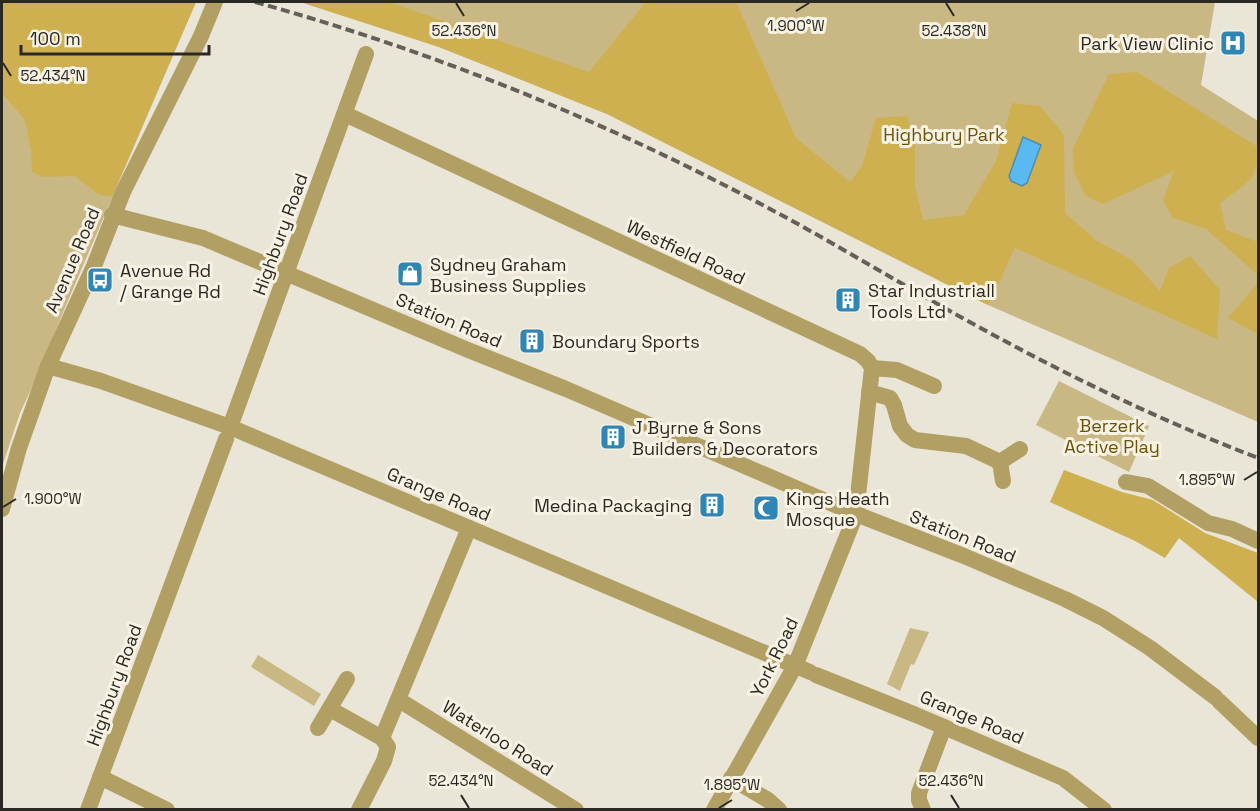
<svg xmlns="http://www.w3.org/2000/svg" width="1260" height="811" font-family="'Space Grotesk',sans-serif">
	<style>
		.green { fill: #c9b883 }
		.forest { fill: #ceb050 }
		.water { fill: #5ab9f0; stroke: #4c8eb2; stroke-width: 1.5 }
		.lines { fill: none; stroke-linecap: round; stroke-linejoin: round }
		.minor { stroke: #b29f64; stroke-width: 16 }
		.rail { stroke: #626058; stroke-width: 4; stroke-dasharray: 9 4.5; stroke-linecap: butt }
		.ticks { fill: none; stroke: #2a2823; stroke-width: 2 }
		.labels { text-anchor: middle; dominant-baseline: central; stroke-width: 6; stroke-linejoin: round; paint-order: stroke }
		.poi-label { font-size: 18px; fill: #2a2823; stroke: #f7f2e4; text-anchor: start }
		.park-label { font-size: 18px; fill: #685408; stroke: #f7f2e4 }
		.street-label { font-size: 18px; fill: #2a2823; stroke: #f7f2e4 }
		.ticks-label { font-size: 15px; text-anchor: middle; fill: #2a2823; stroke: #f7f2e4; stroke-width: 6; stroke-linejoin: round; paint-order: stroke }
	</style>
	<rect width="100%" height="100%" fill="#e9e5d7"/>
	<g class="green">
		<polygon points="2,2 196,2 61,317 34,383 20,413 2,467"/>
		<polygon points="301,2 1215,2 1201,85 1258,121 1258,422 988,305 607,114 439,47"/>
		<polygon points="1059,381 1149,426 1129,472 1036,425"/>
		<polygon points="910,628 929,632 914,665 911,664 900,691 887,684"/>
		<polygon points="258,655 321,694 314,706 251,667"/>
	</g>
	<g class="forest">
		<polygon points="2,2 196,2 112,196 99,195 75,176 43,177 32,172 31,151 25,120 2,93"/>
		<polygon points="300,2 389,2 589,72 641,8 645,2 736,2 796,138 850,182 862,166 876,118 907,116 915,146 915,187 923,220 964,215 996,161 1012,103 1040,106 1064,135 1065,213 1097,241 1132,260 1160,291 1169,268 1190,256 1220,290 1217,339 1015,248 988,305 607,114 439,47"/>
		<path d="M 1137,72 L 1258,147 C 1259,182 1245,183 1220,203 L 1226,230 L 1258,242 L 1258,275 L 1206,229 L 1173,218 L 1163,200 L 1174,171 L 1103,204 L 1086,196 L 1074,173 L 1073,148 L 1109,74 Z"/>
		<polygon points="1258,283 1258,334 1228,318"/>
		<polygon points="1064,470 1122,492 1153,500 1205,533 1258,553 1258,602 1179,538 1165,558 1135,541 1050,502"/>
	</g>
	<polygon class="water" points="1023,137 1041,145 1027,183 1022,186 1011,181 1009,176"/>
	<g class="lines">
		<g class="minor">
			<polyline points="345,114 860,354 868,361 872,368 856,514 795,666 714,810"/>
			<polyline points="112,215 203,238 468,350 566,389 856,514 964,556 1065,599 1103,618 1150,648 1215,697"/>
			<polyline points="48,366 101,381 230,427 810,672"/>
			<polyline points="872,368 897,370 934,386"/>
			<polyline points="869,392 890,398 894,405 900,426 907,435 915,440 966,446 1000,462"/>
			<polyline points="230,427 366,54"/>
			<polyline points="1003,481 1000,462 1020,449"/>
			<polyline points="1126,482 1148,486 1208,523 1232,529 1258,541"/>
			<polyline points="2,509 19,448 48,366 94,266 123,192 201,36 215,2"/>
			<polyline points="816,675 916,715 1063,778 1104,810"/>
			<polyline points="399,700 576,810"/>
			<polyline points="1219,701 1258,738"/>
			<polyline points="330,709 382,738 388,747 384,761 359,810"/>
			<polyline points="318,728 347,679"/>
			<polyline points="382,738 469,528"/>
			<polyline points="100,777 167,810"/>
			<polyline points="731,778 768,800 779,810"/>
			<polyline points="88,810 226,439"/>
			<polyline points="923,810 919,800 919,793 944,727"/>
		</g>
		<path class="rail" d="M 255,2 C 428,50 596,117 755,201 C 830,240 902,285 977,326 C 1068,376 1162,421 1258,458"/>
	</g>
	<path class="ticks" d="M 456,3 L 464,16M 946,3 L 954,16M 796,11 L 809,3M 3,63 L 11,76M 1244,480 L 1257,472M 3,507 L 16,499M 461,795 L 469,808M 951,795 L 959,808M 719,808 L 732,800"/>
	<defs>
		<symbol id="hospital-square" viewBox="-11 -11 22 22"><rect x="-9" y="-9" width="18" height="18" rx="4" fill="#2f86b5" stroke="#f7f2e4"/><path d="M-5-5h3v3.5h4V-5h3V5h-3V1.5h-4V5h-3Z" fill="#fff"/></symbol>
		<symbol id="shop-square" viewBox="-11 -11 22 22"><rect x="-9" y="-9" width="18" height="18" rx="4" fill="#2f86b5" stroke="#f7f2e4"/><path d="M-5-2.5h2.3a2.7 3.5 0 0 1 5.4 0H5L5.5 6h-11ZM-1.5-2.5h3a1.5 2.3 0 0 0-3 0Z" fill="#fff"/></symbol>
		<symbol id="bus-square" viewBox="-11 -11 22 22"><rect x="-9" y="-9" width="18" height="18" rx="4" fill="#2f86b5" stroke="#f7f2e4"/><path d="M-5-6H5V4H4V6H2V4H-2V6H-4V4H-5ZM-3.5-4V0h7V-4ZM-3.5 1.2v1.5H-2V1.2ZM2 1.2v1.5H3.5V1.2Z" fill="#fff"/></symbol>
		<symbol id="building-square" viewBox="-11 -11 22 22"><rect x="-9" y="-9" width="18" height="18" rx="4" fill="#2f86b5" stroke="#f7f2e4"/><path d="M-4-6H4V6H1V3H-1V6H-4ZM-2.5-4.3h1.7v1.8h-1.7ZM.8-4.3h1.7v1.8H.8ZM-2.5-1h1.7V.8h-1.7ZM.8-1h1.7V.8H.8Z" fill="#fff"/></symbol>
		<symbol id="mosque-square" viewBox="-11 -11 22 22"><rect x="-9" y="-9" width="18" height="18" rx="4" fill="#2f86b5" stroke="#f7f2e4"/><path d="M3.5-4.9A6 6 0 1 0 3.5 4.9A5 5 0 1 1 3.5-4.9Z" fill="#fff"/></symbol>
	</defs>
	<g fill-rule="evenodd">
		<use href="#hospital-square" x="1218" y="28" width="30" height="30"/>
		<use href="#shop-square" x="395" y="259" width="30" height="30"/>
		<use href="#bus-square" x="85" y="265" width="30" height="30"/>
		<use href="#building-square" x="833" y="285" width="30" height="30"/>
		<use href="#building-square" x="517" y="326" width="30" height="30"/>
		<use href="#building-square" x="598" y="422" width="30" height="30"/>
		<use href="#building-square" x="697" y="490" width="30" height="30"/>
		<use href="#mosque-square" x="751" y="493" width="30" height="30"/>
	</g>
	<g class="labels">
		<g class="poi-label">
			<text x="1214" y="43" text-anchor="end">Park View Clinic</text>
			<text x="430" y="264">Sydney Graham<tspan x="430" dy="21">Business Supplies</tspan></text>
			<text x="120" y="270">Avenue Rd<tspan x="120" dy="21">/ Grange Rd</tspan></text>
			<text x="868" y="290">Star Industriall<tspan x="868" dy="21">Tools Ltd</tspan></text>
			<text x="552" y="341">Boundary Sports</text>
			<text x="632" y="427">J Byrne &amp; Sons<tspan x="632" dy="21">Builders &amp; Decorators</tspan></text>
			<text x="786" y="498">Kings Heath<tspan x="786" dy="21">Mosque</tspan></text>
			<text x="692" y="505" text-anchor="end">Medina Packaging</text>
		</g>
		<g class="park-label">
			<text x="944" y="134">Highbury Park</text>
			<text x="1112" y="425">Berzerk<tspan x="1112" dy="21">Active Play</tspan></text>
		</g>
		<g class="street-label">
			<text transform="translate(280 234) rotate(-70)">Highbury Road</text>
			<text transform="translate(686 252) rotate(25)">Westfield Road</text>
			<text transform="translate(72 260) rotate(-67)">Avenue Road</text>
			<text transform="translate(449 320) rotate(23)">Station Road</text>
			<text transform="translate(439 494) rotate(23)">Grange Road</text>
			<text transform="translate(963 536) rotate(22)">Station Road</text>
			<text transform="translate(774 657) rotate(-64)">York Road</text>
			<text transform="translate(114 685) rotate(-70)">Highbury Road</text>
			<text transform="translate(972 717) rotate(23)">Grange Road</text>
			<text transform="translate(498 738) rotate(32)">Waterloo Road</text>
		</g>
	</g>
	<g class="ticks-label">
		<text x="796" y="31">1.900°W</text>
		<text x="464" y="36">52.436°N</text>
		<text x="954" y="36">52.438°N</text>
		<text x="53" y="81">52.434°N</text>
		<text x="1207" y="485">1.895°W</text>
		<text x="53" y="504">1.900°W</text>
		<text x="461" y="786">52.434°N</text>
		<text x="951" y="786">52.436°N</text>
		<text x="732" y="790">1.895°W</text>
	</g>
	<rect width="1260" height="811" fill="none" stroke="#2a2823" stroke-width="6"/>
	<path d="M21 45v9h188v-9" fill="none" stroke="#2a2823" stroke-width="3"/>
	<text x="30" y="45" font-size="18" fill="#2a2823" stroke="#f7f2e4" stroke-width="4.5" paint-order="stroke">100 m</text>
</svg>
